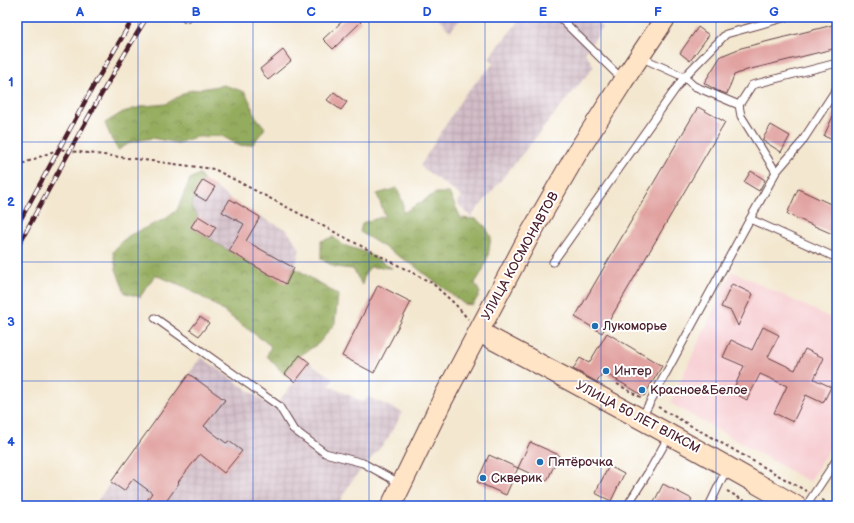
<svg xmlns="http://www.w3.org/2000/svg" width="854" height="523" font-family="'Balsamiq Sans',sans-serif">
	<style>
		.built { fill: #f7cfd3 }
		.industrial { fill: url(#industrial-grid) }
		.forest { fill: url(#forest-crowns); stroke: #6f6644 }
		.building { fill: #e1a2a0 }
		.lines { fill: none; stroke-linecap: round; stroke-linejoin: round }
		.lane-casing { stroke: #633d44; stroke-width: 9 }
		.secondary-casing { stroke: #633d44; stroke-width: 22 }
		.path { stroke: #633d44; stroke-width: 2; stroke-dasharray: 3 3; stroke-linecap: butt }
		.lane { stroke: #fff; stroke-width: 7 }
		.secondary { stroke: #ffe4c6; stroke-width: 20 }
		.rail-casing { stroke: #4a1f2b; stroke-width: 4.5 }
		.rail { stroke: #fff; stroke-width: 3; stroke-dasharray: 9; stroke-linecap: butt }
		.grid { fill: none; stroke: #1d4ed8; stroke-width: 1; stroke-opacity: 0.55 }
		.poi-dot { fill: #1f6fb2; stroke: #fff; stroke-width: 1.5 }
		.labels { text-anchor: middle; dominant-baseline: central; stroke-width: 4; stroke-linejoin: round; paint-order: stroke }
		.street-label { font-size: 13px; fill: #4a1f2b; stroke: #fff }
		.poi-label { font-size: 13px; fill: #4a1f2b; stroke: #fff; text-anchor: start }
		.neatline { fill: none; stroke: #1d4ed8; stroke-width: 1.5 }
		.grid-label { font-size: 13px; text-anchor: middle; font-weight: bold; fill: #1d4ed8 }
	</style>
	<defs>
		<pattern id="industrial-grid" width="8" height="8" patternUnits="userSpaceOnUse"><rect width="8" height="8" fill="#d2bdc7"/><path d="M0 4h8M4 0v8" fill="none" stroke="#b6a2ab"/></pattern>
		<pattern id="forest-crowns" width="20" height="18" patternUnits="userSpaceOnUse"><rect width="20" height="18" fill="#94ac5d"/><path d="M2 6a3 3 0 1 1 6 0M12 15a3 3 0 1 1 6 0" fill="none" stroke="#7b8b4d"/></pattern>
	</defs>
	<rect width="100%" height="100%" fill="#fff"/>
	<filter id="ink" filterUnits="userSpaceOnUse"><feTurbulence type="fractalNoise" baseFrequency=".025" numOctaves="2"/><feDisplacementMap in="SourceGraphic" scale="8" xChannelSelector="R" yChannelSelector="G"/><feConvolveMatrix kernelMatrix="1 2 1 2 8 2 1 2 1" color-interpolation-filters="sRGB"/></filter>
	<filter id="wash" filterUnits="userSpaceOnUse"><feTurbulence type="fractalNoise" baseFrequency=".012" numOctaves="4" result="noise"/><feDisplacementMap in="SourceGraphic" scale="16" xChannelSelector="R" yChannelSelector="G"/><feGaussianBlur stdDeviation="0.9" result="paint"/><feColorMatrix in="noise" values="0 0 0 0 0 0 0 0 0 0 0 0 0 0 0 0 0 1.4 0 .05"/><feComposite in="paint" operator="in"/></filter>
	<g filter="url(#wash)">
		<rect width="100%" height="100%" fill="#f3e7cf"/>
		<polygon class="built" points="732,271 837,321 837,434 810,482 670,403"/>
		<g class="industrial">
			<polygon points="436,17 462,17 450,31"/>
			<polygon points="518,17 593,17 602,28 585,53 594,66 471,217 457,203 462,197 420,166 465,94 494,63 489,58 520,19"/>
			<polygon points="203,180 215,187 230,199 260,217 287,230 300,249 295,268 286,284 229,251 191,227 198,216 192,209 194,194"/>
			<polygon points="201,357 273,408 310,363 333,378 330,386 363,402 368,397 402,412 398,421 386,441 351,482 337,506 97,506 95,504"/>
		</g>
		<g class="forest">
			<polygon points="224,85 245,92 251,104 253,113 265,128 253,144 240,146 222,136 195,137 178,143 152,138 131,142 118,150 112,140 105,123 123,112 144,106 166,104 188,91"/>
			<polygon points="199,174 203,180 194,194 192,209 198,216 191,227 229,251 286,283 295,268 338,295 335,323 319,343 301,355 285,375 267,356 271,346 212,303 183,286 155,275 140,297 125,293 116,269 113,252 121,242 130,235 167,218 177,210 190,179"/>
			<polygon points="397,188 403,203 403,213 436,193 449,193 461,218 476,219 485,226 491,237 488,256 483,270 475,283 480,293 473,305 464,304 413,265 360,232 362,223 385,216 377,194"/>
			<polygon points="333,237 343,245 365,252 392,268 370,267 365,274 362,285 353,269 335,267 321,259 321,241"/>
		</g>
		<g id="blocks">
			<g class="building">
				<polygon points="347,17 356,17 361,22 333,49 323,39"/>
				<polygon points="837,24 837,48 747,70 734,75 727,94 718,91 704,83 721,56 741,48"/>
				<polygon points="698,27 709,35 690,61 680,53"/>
				<polygon points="283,50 291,61 268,80 260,69"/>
				<polygon points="334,92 347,102 341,110 327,100"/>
				<polygon points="698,107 725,122 602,333 575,317"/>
				<polygon points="837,107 837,142 824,136"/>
				<polygon points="771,125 790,136 781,152 762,140"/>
				<polygon points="751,171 765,180 759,191 744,182"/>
				<polygon points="203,180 215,187 206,201 194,194"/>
				<polygon points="798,189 837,207 837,236 787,214"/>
				<polygon points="230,199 260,217 246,241 294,268 286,284 229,251 244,224 222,212"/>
				<polygon points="198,216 216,227 209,238 191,227"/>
				<polygon points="732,284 753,294 738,326 731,311 721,307"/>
				<polygon points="378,285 411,302 374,373 342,356"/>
				<polygon points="200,317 209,323 199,336 190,330"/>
				<polygon points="763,327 779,335 768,357 795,370 805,349 824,358 814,379 831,387 823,403 806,395 793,422 774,413 787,386 760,374 747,400 732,392 744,366 723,357 731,340 752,350"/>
				<polygon points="607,333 662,366 644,396 603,372 597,382 573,369 580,358 589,363"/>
				<polygon points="300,355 310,363 295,382 285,374"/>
				<polygon points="189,374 225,400 204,426 226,443 229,441 242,451 224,473 200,454 178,482 179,483 163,506 143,506 152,493 133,479 124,491 111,482"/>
				<polygon points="530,442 559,455 547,481 518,468"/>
				<polygon points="489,455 518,468 506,495 477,482"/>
				<polygon points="609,466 624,474 611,501 595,493"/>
				<polygon points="663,484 692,499 688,506 652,506"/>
			</g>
		</g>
	</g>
	<g filter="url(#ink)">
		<use href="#blocks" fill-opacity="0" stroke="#633d44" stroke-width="1"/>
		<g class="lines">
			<defs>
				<g id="lane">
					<polyline points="559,17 622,79"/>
					<polyline points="186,18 188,17"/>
					<polyline points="640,57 684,77 694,86 739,105 741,116 776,172"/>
					<polyline points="739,105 752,85 837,63"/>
					<polyline points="750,219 837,258"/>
					<polyline points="553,262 684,77 726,34 787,17"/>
					<polyline points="155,318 279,406 293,429 325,453 363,463 401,484"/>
					<polyline points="642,417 750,219 776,172 801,143 837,88"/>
					<polyline points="627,506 651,468 669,436"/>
					<polyline points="709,506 727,468"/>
					<polyline points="808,506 810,500 837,459"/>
				</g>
				<g id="secondary">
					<path d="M 479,332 C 585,388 691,445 796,506"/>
					<polyline points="391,506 443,399 528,238 577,153 623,81 666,17"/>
				</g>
			</defs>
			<use href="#lane" class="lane-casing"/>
			<use href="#secondary" class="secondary-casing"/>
			<g class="path">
				<polyline points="17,166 59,149 70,151 88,153 214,169 432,283 455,304 468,319"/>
				<polyline points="617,384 642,398"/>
				<polyline points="658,407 806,491"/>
				<polyline points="727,491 754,506"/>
				<polyline points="822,500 833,506"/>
			</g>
			<use href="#lane" class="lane"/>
			<use href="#secondary" class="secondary"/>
			<defs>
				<g id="rail">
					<polyline points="17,226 94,85 134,17"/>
					<path d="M 17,248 C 59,170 101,92 147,17"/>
				</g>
			</defs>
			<use href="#rail" class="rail-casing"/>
			<use href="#rail" class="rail"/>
		</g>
	</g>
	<path class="grid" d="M 138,17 L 138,506M 253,17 L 253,506M 369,17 L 369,506M 485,17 L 485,506M 601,17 L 601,506M 716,17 L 716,506M 17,142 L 837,142M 17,262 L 837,262M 17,381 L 837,381"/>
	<g class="poi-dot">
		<circle cx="595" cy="326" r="4"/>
		<circle cx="606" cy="371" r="4"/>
		<circle cx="642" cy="390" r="4"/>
		<circle cx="540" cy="462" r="4"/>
		<circle cx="483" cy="478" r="4"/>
	</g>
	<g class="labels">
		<g class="street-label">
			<text transform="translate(520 256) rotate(-61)">УЛИЦА КОСМОНАВТОВ</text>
			<text transform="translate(638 417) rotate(28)">УЛИЦА 50 ЛЕТ ВЛКСМ</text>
		</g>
		<g class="poi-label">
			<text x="603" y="326">Лукоморье</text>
			<text x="614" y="371">Интер</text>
			<text x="650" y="390">Красное&amp;Белое</text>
			<text x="548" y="462">Пятёрочка</text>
			<text x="491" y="478">Скверик</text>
		</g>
	</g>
	<rect width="854" height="523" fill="none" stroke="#fff" stroke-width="44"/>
	<rect x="22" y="22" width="810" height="479" class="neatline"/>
	<g class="grid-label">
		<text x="80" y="16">A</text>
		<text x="196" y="16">B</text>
		<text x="311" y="16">C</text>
		<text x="427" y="16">D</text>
		<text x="543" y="16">E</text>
		<text x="658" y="16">F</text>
		<text x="774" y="16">G</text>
		<text x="11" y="86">1</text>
		<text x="11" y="206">2</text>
		<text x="11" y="326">3</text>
		<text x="11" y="446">4</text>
	</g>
</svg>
